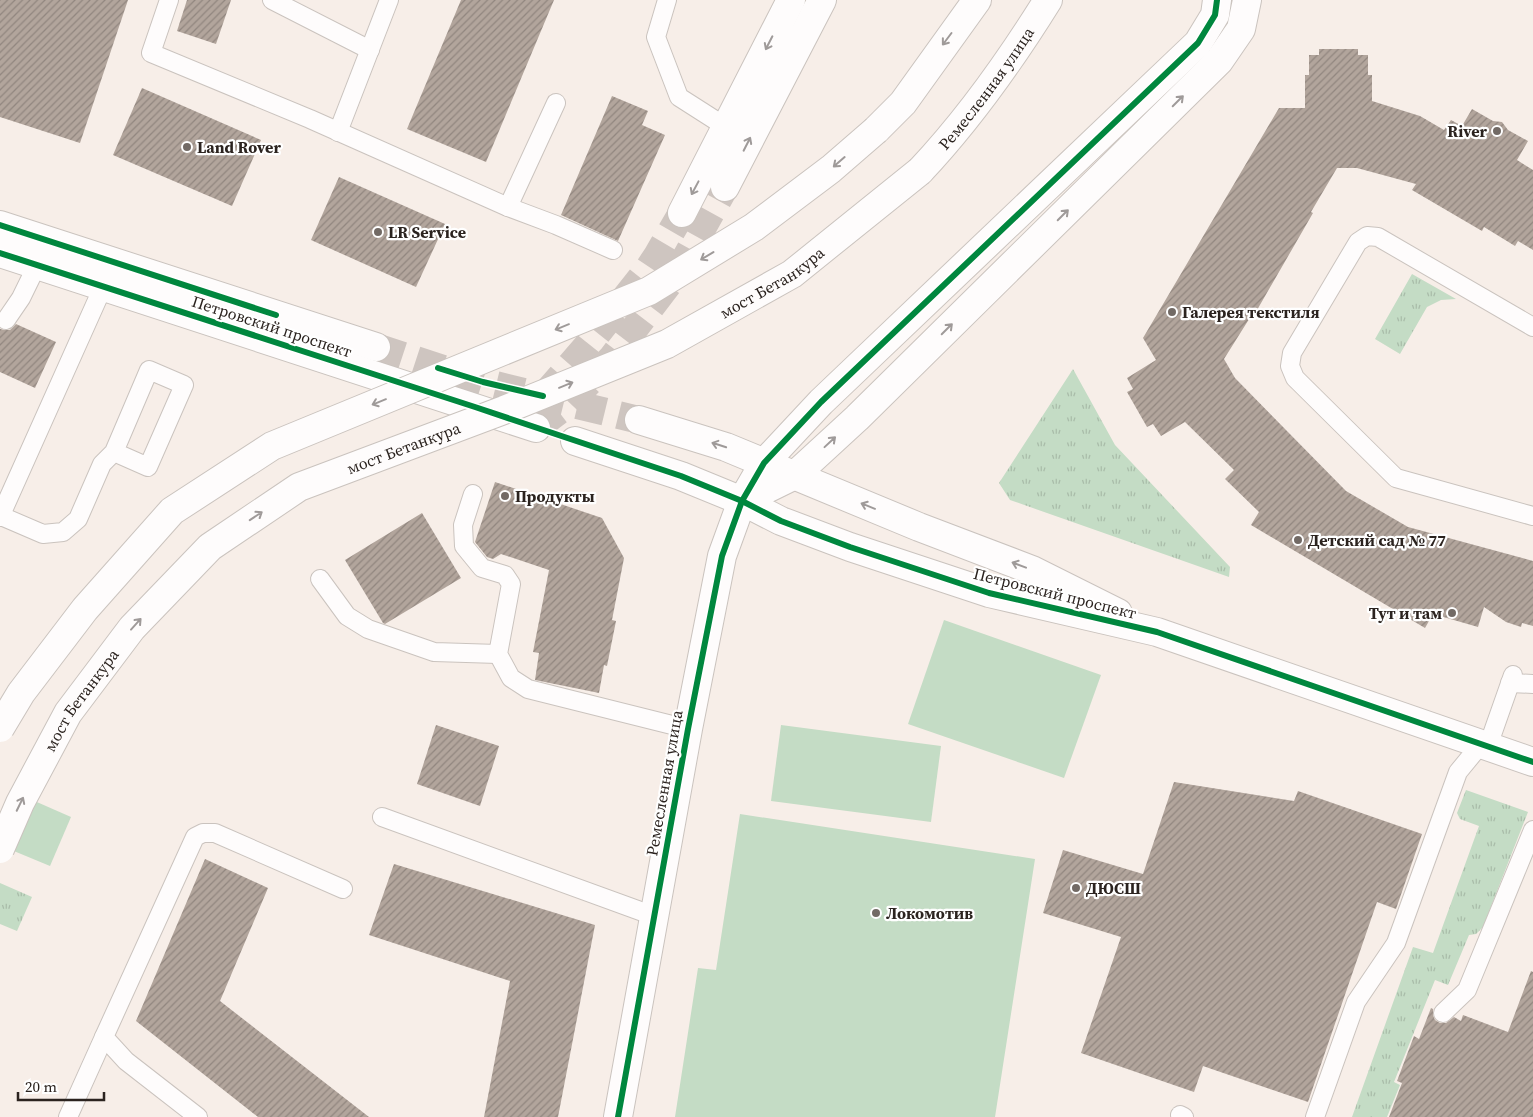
<svg xmlns="http://www.w3.org/2000/svg" width="1533" height="1117" font-family="'Source Serif 4',serif">
	<style>
		.grass { fill: url(#grass-tufts) }
		.garden { fill: #c4dcc5 }
		.building { fill: url(#building-hatch) }
		.lines { fill: none; stroke-linecap: round; stroke-linejoin: round }
		.tertiary-tunnel { stroke: #cec5c0; stroke-width: 28; stroke-dasharray: 28 14; stroke-linecap: butt }
		.service-casing { stroke: #cac3be; stroke-width: 20 }
		.minor-casing { stroke: #cac3be; stroke-width: 30 }
		.tertiary-casing { stroke: #cac3be; stroke-width: 30 }
		.secondary-casing { stroke: #cac3be; stroke-width: 30 }
		.service { stroke: #fefcfc; stroke-width: 18 }
		.minor { stroke: #fefcfc; stroke-width: 28 }
		.tertiary { stroke: #fefcfc; stroke-width: 28 }
		.secondary { stroke: #fefcfc; stroke-width: 28 }
		.secondary-bridge-casing { stroke: #cac3be; stroke-width: 30; stroke-linecap: butt }
		.secondary-bridge { stroke: #fefcfc; stroke-width: 28 }
		.cycleway-casing { stroke: #fff; stroke-width: 9 }
		.cycleway { stroke: #00873e; stroke-width: 6 }
		.oneway { stroke: #9f9a99 }
		.poi-dot { fill: #726a65; stroke: #fff; stroke-width: 2 }
		.labels { text-anchor: middle; dominant-baseline: central; stroke-width: 4.5; stroke-linejoin: round; paint-order: stroke }
		.street-label { font-size: 16px; fill: #2b231f; stroke: #fff }
		.poi-label { font-size: 16px; font-weight: bold; fill: #2b231f; stroke: #fff; text-anchor: start }
	</style>
	<defs>
		<pattern id="grass-tufts" width="24" height="20" patternUnits="userSpaceOnUse" patternTransform="scale(1.25)"><rect width="24" height="20" fill="#c4dcc5"/><path d="M3 7l-1-3M5 7V3M7 7l1-3M15 17l-1-3M17 17v-4M19 17l1-3" fill="none" stroke="#a9bca9"/></pattern>
		<pattern id="building-hatch" width="6" height="6" patternUnits="userSpaceOnUse" patternTransform="scale(1.25)"><rect width="6" height="6" fill="#b2a59c"/><path d="M-1 1l2-2M0 6l6-6M5 7l2-2" fill="none" stroke="#91867f"/></pattern>
	</defs>
	<rect width="100%" height="100%" fill="#f7eee8"/>
	<g class="grass">
		<polygon points="1412,274 1456,299 1441,300 1427,307 1400,354 1375,339"/>
		<polygon points="1073,369 1115,445 1230,567 1229,577 1010,500 999,483"/>
		<polygon points="1466,790 1528,812 1483,927 1476,934 1469,935 1448,985 1435,980 1394,1082 1400,1085 1387,1117 1352,1117 1413,947 1433,953 1479,826 1460,819 1457,813"/>
		<polygon points="0,883 32,897 17,931 0,924"/>
	</g>
	<g class="garden">
		<polygon points="944,620 1101,675 1064,778 908,724"/>
		<polygon points="781,725 941,746 931,822 771,801"/>
		<polygon points="30,799 71,817 50,866 9,849"/>
		<polygon points="740,814 1035,859 995,1117 675,1117 698,968 716,970"/>
	</g>
	<g class="building">
		<polygon points="0,0 128,0 80,143 0,117"/>
		<polygon points="187,0 231,0 216,44 177,31"/>
		<polygon points="461,0 554,0 486,162 407,129"/>
		<polygon points="1319,49 1358,49 1358,55 1368,55 1368,75 1372,75 1372,101 1420,116 1444,130 1451,120 1462,126 1472,109 1493,121 1502,122 1508,130 1528,141 1517,160 1533,170 1533,250 1518,241 1515,246 1484,227 1482,231 1412,190 1416,184 1357,168 1337,168 1311,212 1313,213 1253,317 1251,316 1224,359 1235,378 1346,491 1408,527 1533,561 1533,626 1522,623 1521,627 1506,622 1484,607 1478,627 1433,614 1425,628 1251,525 1259,512 1225,479 1234,470 1185,422 1161,436 1153,424 1147,427 1127,392 1133,389 1127,378 1156,360 1143,338 1279,108 1305,108 1305,75 1309,75 1309,55 1319,55"/>
		<polygon points="142,88 261,140 232,206 113,155"/>
		<polygon points="612,96 648,111 642,125 665,135 618,241 561,215"/>
		<polygon points="339,177 445,224 416,287 311,240"/>
		<polygon points="16,324 56,342 35,388 0,372 0,329 5,330 10,330"/>
		<polygon points="495,482 602,518 624,558 612,620 616,621 607,666 604,665 599,693 535,680 539,653 533,652 549,570 501,554 493,559 487,557 475,542"/>
		<polygon points="422,513 461,578 385,624 383,623 345,560"/>
		<polygon points="436,725 499,746 480,806 417,784"/>
		<polygon points="1174,782 1294,801 1298,791 1422,834 1396,909 1377,902 1308,1102 1203,1066 1194,1092 1081,1053 1121,937 1043,913 1063,850 1143,874"/>
		<polygon points="205,859 268,888 220,1001 369,1117 258,1117 136,1021"/>
		<polygon points="394,864 595,925 558,1117 484,1117 510,981 369,935"/>
		<polygon points="1531,971 1533,972 1533,1117 1389,1117 1402,1083 1397,1081 1414,1036 1419,1039 1431,1008 1433,1009 1433,1015 1435,1020 1440,1023 1446,1023 1454,1017 1461,1021 1463,1015 1508,1032"/>
	</g>
	<g class="lines">
		<g class="tertiary-tunnel">
			<polyline points="376,347 483,382 639,420"/>
			<polyline points="543,397 588,345 649,268 657,256 682,213"/>
			<polyline points="536,428 569,403 612,358 679,270 725,187"/>
		</g>
		<defs>
			<g id="service">
				<polyline points="169,0 151,53 310,119 508,207 556,225 613,250"/>
				<polyline points="272,0 370,50"/>
				<polyline points="667,0 656,37 679,97 715,120 727,125"/>
				<polyline points="338,132 389,0"/>
				<polyline points="508,207 556,103"/>
				<polyline points="6,320 21,298 41,257"/>
				<polyline points="1533,327 1378,237 1367,236 1358,242 1292,353 1290,366 1295,378 1396,478 1533,516"/>
				<polyline points="473,494 463,525 464,546 482,568 505,575 511,584 498,654 511,678 528,689 688,729"/>
				<polyline points="1,516 43,534 63,532 78,519 102,464 114,452 149,370 184,385 148,467 114,452"/>
				<polyline points="0,517 107,278"/>
				<polyline points="320,579 347,616 368,629 434,652 498,654"/>
				<polyline points="1510,683 1533,684"/>
				<polyline points="1488,746 1513,675"/>
				<polyline points="382,817 654,916"/>
				<polyline points="1443,1013 1467,990 1533,830"/>
				<polyline points="1180,1115 1184,1117"/>
				<polyline points="68,1117 104,1037"/>
				<polyline points="198,1117 126,1061 104,1037 195,837 203,833 215,833 343,889"/>
				<polyline points="1315,1117 1356,1002 1396,943 1458,772 1481,744"/>
			</g>
			<polyline id="minor" points="618,1117 688,729 722,556 742,501"/>
			<g id="tertiary">
				<polyline points="725,187 822,0"/>
				<polyline points="682,213 791,0"/>
				<polyline points="0,225 376,347"/>
				<polyline points="0,253 536,428"/>
				<polyline points="639,420 726,447 919,527 1032,570 1118,613"/>
				<polyline points="575,441 681,476 742,501 781,521 850,547 989,593 1157,632 1533,762"/>
				<polyline points="742,501 795,475 857,418 1219,61 1241,29 1247,0"/>
				<polyline points="742,501 764,463 821,402 1198,43 1215,15 1217,0"/>
			</g>
			<g id="secondary">
				<polyline points="876,130 903,103 977,0"/>
				<path id="s1" d="M 920,171 C 969,119 1010,61 1048,0"/>
			</g>
		</defs>
		<use href="#service" class="service-casing"/>
		<use href="#minor" class="minor-casing"/>
		<use href="#tertiary" class="tertiary-casing"/>
		<use href="#secondary" class="secondary-casing"/>
		<use href="#service" class="service"/>
		<use href="#minor" class="minor"/>
		<use href="#tertiary" class="tertiary"/>
		<use href="#secondary" class="secondary"/>
		<defs>
			<g id="secondary-bridge">
				<polyline points="0,728 21,693 85,609 172,511 272,446 649,291 754,227 831,169 876,130"/>
				<path id="s2" d="M 0,849 L 20,803 L 68,713 L 132,628 L 210,547 L 299,487 L 504,410 L 667,344 L 792,274 L 920,171"/>
			</g>
		</defs>
		<use href="#secondary-bridge" class="secondary-bridge-casing"/>
		<use href="#secondary-bridge" class="secondary-bridge"/>
		<defs>
			<g id="cycleway">
				<polyline points="0,225 276,315"/>
				<polyline points="0,253 475,407 681,476 742,501 781,521 850,547 989,593 1157,632 1533,762"/>
				<polyline points="438,368 483,382 543,396"/>
				<polyline points="618,1117 688,729 722,556 742,501 764,463 821,402 1198,43 1215,15 1217,0"/>
			</g>
		</defs>
		<use href="#cycleway" class="cycleway-casing"/>
		<use href="#cycleway" class="cycleway"/>
	</g>
	<defs><path id="oneway-shaft" d="M-6 0H5M1.5-3L5.5 0L1.5 3" fill="none" stroke-width="1.6" stroke-linecap="round" stroke-linejoin="round" transform="scale(1.25)"/></defs>
	<g class="oneway">
		<use href="#oneway-shaft" transform="translate(947 39) rotate(127)"/>
		<use href="#oneway-shaft" transform="translate(769 43) rotate(117)"/>
		<use href="#oneway-shaft" transform="translate(1178 101) rotate(-45)"/>
		<use href="#oneway-shaft" transform="translate(747 144) rotate(-63)"/>
		<use href="#oneway-shaft" transform="translate(839 162) rotate(139)"/>
		<use href="#oneway-shaft" transform="translate(695 188) rotate(118)"/>
		<use href="#oneway-shaft" transform="translate(1063 215) rotate(-45)"/>
		<use href="#oneway-shaft" transform="translate(707 256) rotate(149)"/>
		<use href="#oneway-shaft" transform="translate(562 327) rotate(158)"/>
		<use href="#oneway-shaft" transform="translate(947 329) rotate(-45)"/>
		<use href="#oneway-shaft" transform="translate(566 385) rotate(-22)"/>
		<use href="#oneway-shaft" transform="translate(379 402) rotate(158)"/>
		<use href="#oneway-shaft" transform="translate(830 442) rotate(-43)"/>
		<use href="#oneway-shaft" transform="translate(719 445) rotate(-162)"/>
		<use href="#oneway-shaft" transform="translate(868 506) rotate(-158)"/>
		<use href="#oneway-shaft" transform="translate(256 516) rotate(-34)"/>
		<use href="#oneway-shaft" transform="translate(1019 565) rotate(-159)"/>
		<use href="#oneway-shaft" transform="translate(136 624) rotate(-48)"/>
		<use href="#oneway-shaft" transform="translate(20 804) rotate(-64)"/>
	</g>
	<g class="poi-dot">
		<circle cx="1497" cy="131" r="5"/>
		<circle cx="187" cy="147" r="5"/>
		<circle cx="378" cy="232" r="5"/>
		<circle cx="1172" cy="312" r="5"/>
		<circle cx="505" cy="496" r="5"/>
		<circle cx="1298" cy="540" r="5"/>
		<circle cx="1452" cy="613" r="5"/>
		<circle cx="1076" cy="888" r="5"/>
		<circle cx="876" cy="913" r="5"/>
	</g>
	<g class="labels">
		<g class="street-label">
			<text stroke="none"><textPath href="#s1" startOffset="106">Ремесленная улица</textPath></text>
			<text stroke="none"><textPath href="#s2" startOffset="995">мост Бетанкура</textPath></text>
			<text transform="translate(272 326) rotate(18)">Петровский проспект</text>
			<text stroke="none"><textPath href="#s2" startOffset="590">мост Бетанкура</textPath></text>
			<text transform="translate(1055 593) rotate(14)">Петровский проспект</text>
			<text stroke="none"><textPath href="#s2" startOffset="170">мост Бетанкура</textPath></text>
			<text transform="translate(664 783) rotate(-80)">Ремесленная улица</text>
		</g>
		<g class="poi-label">
			<text x="1487" y="131" text-anchor="end">River</text>
			<text x="197" y="147">Land Rover</text>
			<text x="388" y="232">LR Service</text>
			<text x="1182" y="312">Галерея текстиля</text>
			<text x="515" y="496">Продукты</text>
			<text x="1308" y="540">Детский сад № 77</text>
			<text x="1442" y="613" text-anchor="end">Тут и там</text>
			<text x="1086" y="888">ДЮСШ</text>
			<text x="886" y="913">Локомотив</text>
		</g>
	</g>
	<path d="M18 1092v8h86v-8" fill="none" stroke="#2b231f" stroke-width="2.5"/>
	<text x="25" y="1092" font-size="15" fill="#2b231f" stroke="#ffffff" stroke-width="4" paint-order="stroke">20 m</text>
</svg>
